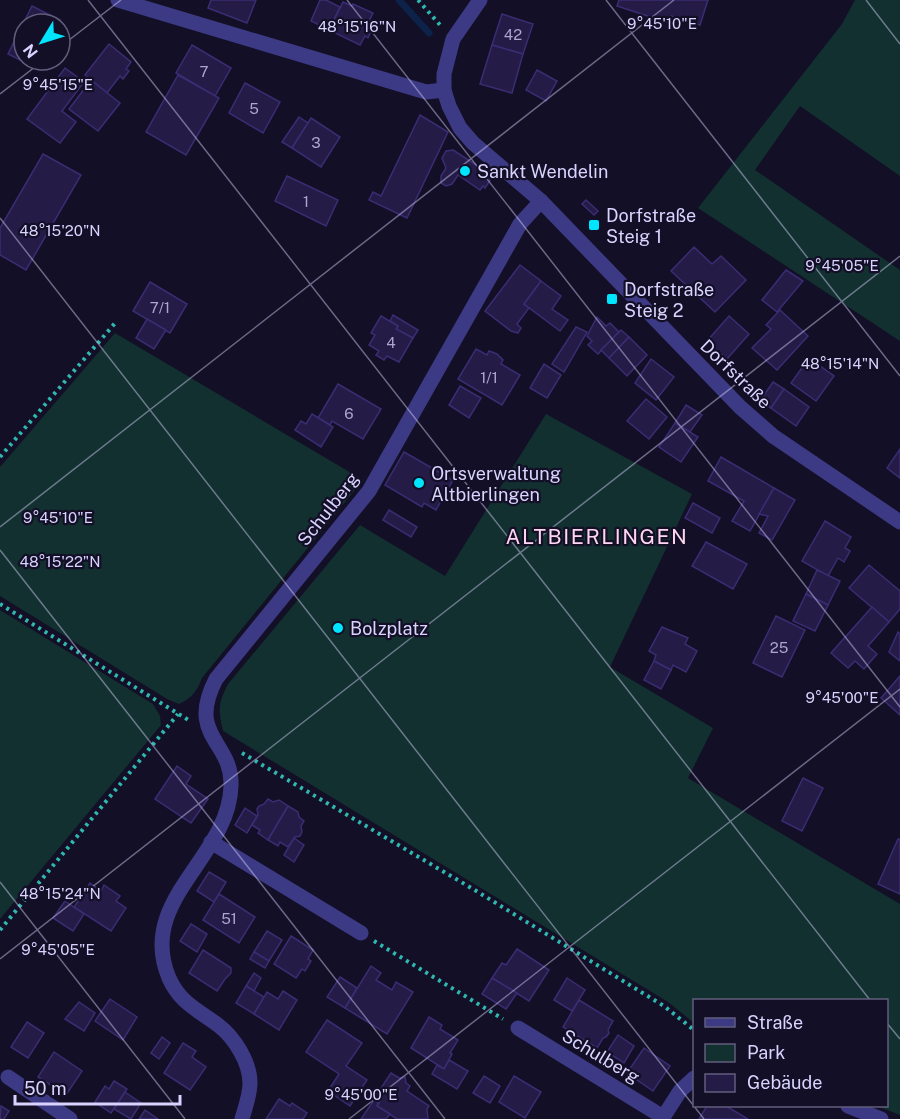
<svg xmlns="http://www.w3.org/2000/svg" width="900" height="1119" font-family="'Public Sans',sans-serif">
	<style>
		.green { fill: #12302f }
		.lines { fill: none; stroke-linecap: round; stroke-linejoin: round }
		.stream { stroke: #0c2248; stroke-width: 7 }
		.building { fill: #241b47; stroke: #3b2d73; stroke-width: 1.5 }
		.path { stroke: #2fb8b0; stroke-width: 4; stroke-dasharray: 3 4.5; stroke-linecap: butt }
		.street { stroke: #3d3a85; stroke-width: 15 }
		.ticks { fill: none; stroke: #d9d4ff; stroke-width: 1.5; stroke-opacity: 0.45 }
		.poi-dot { fill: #00e5ff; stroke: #130f26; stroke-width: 2 }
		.labels { text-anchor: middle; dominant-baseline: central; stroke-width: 4.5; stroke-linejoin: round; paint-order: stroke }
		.number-label { font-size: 15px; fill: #aca6d1 }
		.poi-label { font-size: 18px; fill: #d9d4ff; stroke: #130f26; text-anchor: start }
		.street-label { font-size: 18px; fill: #d9d4ff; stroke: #130f26 }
		.quarter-label { font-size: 21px; letter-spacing: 1.5px; fill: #ffd6f0; stroke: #130f26 }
		.ticks-label { font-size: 15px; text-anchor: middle; fill: #d9d4ff; stroke: #130f26; stroke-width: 4.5; stroke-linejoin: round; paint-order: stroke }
	</style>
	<rect width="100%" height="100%" fill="#130f26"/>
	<g class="green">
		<polygon points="855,0 900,0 900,176 800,106 755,170 900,270 900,341 698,208 842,24"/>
		<path d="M 115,333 L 363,480 L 202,678 C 197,691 192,698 179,704 L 167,699 L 0,596 L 0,467 Z"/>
		<path d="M 546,414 L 692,494 L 610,667 L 713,728 L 688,778 L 900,904 L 900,1115 L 877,1106 L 886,1106 L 886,1000 L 694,1000 L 694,1023 L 668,1002 L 223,731 C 218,710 218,703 228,684 L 360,525 L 445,576 Z"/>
		<polygon points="0,610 153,704 160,716 161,725 0,919"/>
	</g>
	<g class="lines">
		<polyline class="stream" points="399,0 429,33"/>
	</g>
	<g class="building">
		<polygon points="211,0 256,0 247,23 208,8"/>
		<polygon points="320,0 326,0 340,7 329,30 311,21"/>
		<polygon points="619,0 708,0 700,25 671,16 669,23 617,6"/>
		<polygon points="343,2 352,6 353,4 373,13 369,21 372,29 368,38 365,36 360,45 329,30"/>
		<polygon points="32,6 60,20 58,24 24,24 24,60 40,60 36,68 8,54"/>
		<polygon points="502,14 533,24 523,54 492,45"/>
		<polygon points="109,44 131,62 126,69 129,71 123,79 120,76 107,93 85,75"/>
		<polygon points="192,45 231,68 215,96 176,73"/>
		<polygon points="492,45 523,54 512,93 480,84"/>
		<polygon points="65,68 84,82 62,111 76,122 60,143 27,119"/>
		<polygon points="537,70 557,81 546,101 526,90"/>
		<polygon points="178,75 219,98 186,155 146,132"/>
		<polygon points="91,80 120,103 98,131 69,109"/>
		<polygon points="245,83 280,102 263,133 229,113"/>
		<polygon points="420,115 448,132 407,218 369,200 373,192 381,196"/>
		<polygon points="299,117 308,123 292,148 282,142"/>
		<polygon points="311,118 340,137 321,167 292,148"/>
		<polygon points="453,150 490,174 488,178 491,179 485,188 483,186 480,190 458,175 452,184 446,186 441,183 441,176 446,168 442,158 446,151"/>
		<polygon points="43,154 81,175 26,270 0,255 0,228"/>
		<polygon points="287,176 338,200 326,226 275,201"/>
		<polygon points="586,200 598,211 594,215 582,204"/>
		<polygon points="694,247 712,264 721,256 746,280 715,312 671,271"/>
		<polygon points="520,265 541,281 524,304 529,308 517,324 521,328 518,333 511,331 485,311"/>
		<polygon points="786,270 803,281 777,312 762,300"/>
		<polygon points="541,281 561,296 552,309 568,320 560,331 524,304"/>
		<polygon points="150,282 187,304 170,333 133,311"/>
		<polygon points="780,310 808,336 777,370 752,348 771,329 766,325"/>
		<polygon points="393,315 418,330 413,338 396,329 398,326 390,321"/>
		<polygon points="381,316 398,326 396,329 413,338 399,362 387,356 384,360 376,355 379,351 369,345 375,335 371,333"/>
		<polygon points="729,316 749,334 727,359 707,341"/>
		<polygon points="597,317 606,326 610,323 619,332 598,354 588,345 592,341 587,336"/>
		<polygon points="147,319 166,330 154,349 136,338"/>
		<polygon points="576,327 587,332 564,372 552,364"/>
		<polygon points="621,330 629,337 609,358 601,350"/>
		<polygon points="629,337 647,355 627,376 609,358"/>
		<polygon points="476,349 487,355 489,351 497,354 503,360 501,364 520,375 502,405 458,379"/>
		<polygon points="809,358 834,376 816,401 791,383"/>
		<polygon points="651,359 674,377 656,400 635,383"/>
		<polygon points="544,364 561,375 547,398 530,388"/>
		<polygon points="773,382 784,389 771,408 760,401"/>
		<polygon points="338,384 381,409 363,439 332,421 330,425 318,418"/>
		<polygon points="460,386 481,398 469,418 449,405"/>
		<polygon points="784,389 809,407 796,426 771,408"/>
		<polygon points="646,399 667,417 649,439 627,421"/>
		<polygon points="686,405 702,415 690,432 675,423"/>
		<polygon points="312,414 333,427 321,447 295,430 301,421 306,424"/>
		<polygon points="675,423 698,437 681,462 659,447"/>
		<polygon points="900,449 900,478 887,468"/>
		<polygon points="404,452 453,480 436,510 424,503 422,507 385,485"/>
		<polygon points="721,457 774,488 750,531 732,521 744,501 708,481"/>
		<polygon points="774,488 795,500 772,540 759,533 768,516 759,514"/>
		<polygon points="693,503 720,518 712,533 685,518"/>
		<polygon points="389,510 417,527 411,537 383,520"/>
		<polygon points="825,521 851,537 845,548 850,551 844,562 838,558 828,576 802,561"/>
		<polygon points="706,542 747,564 733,589 692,566"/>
		<polygon points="869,565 900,591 900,609 889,622 849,588"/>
		<polygon points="817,570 840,581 828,605 806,594"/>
		<polygon points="806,594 828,605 815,631 793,621"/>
		<polygon points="872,607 889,622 868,646 877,654 864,669 855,661 848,668 831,653"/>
		<polygon points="776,616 805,630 782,677 753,663"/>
		<polygon points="662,627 688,638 685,644 697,651 686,672 673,665 671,670 654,661 656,655 649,651"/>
		<polygon points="898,632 900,634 900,661 889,652"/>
		<polygon points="654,661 671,670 661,689 644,680"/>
		<polygon points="900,676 900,715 881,698"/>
		<polygon points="177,766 191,776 186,784 208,799 191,823 155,799"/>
		<polygon points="803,778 823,788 802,831 782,821"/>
		<polygon points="268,799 273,802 279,800 288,806 268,840 258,833 260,830 252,825 258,815 257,809 259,806 264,804"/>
		<polygon points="288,806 298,812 299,817 304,821 301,826 302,832 300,836 295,837 288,847 280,842 278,846 268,840"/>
		<polygon points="245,808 257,816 247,833 235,825"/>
		<polygon points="294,838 304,845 294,862 284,855"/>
		<polygon points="898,839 900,839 900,894 878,884"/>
		<polygon points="209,872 226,882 214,902 197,891"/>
		<polygon points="90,883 101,891 104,885 120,896 116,901 126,908 111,931 74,907"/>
		<polygon points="219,894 255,917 239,943 203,920"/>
		<polygon points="65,901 84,914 73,931 53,918"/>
		<polygon points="191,924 207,934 197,952 180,941"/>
		<polygon points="267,931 282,940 269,961 254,952"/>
		<polygon points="291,936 313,950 308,959 311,961 305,971 302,969 296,978 274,964"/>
		<polygon points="517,949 549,970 529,1001 492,978 502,963 506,965"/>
		<polygon points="203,950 231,968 231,973 225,979 217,991 189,973"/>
		<polygon points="254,952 269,961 265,968 250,959"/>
		<polygon points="371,966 381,973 376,980 392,990 396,982 413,992 387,1034 345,1008"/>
		<polygon points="254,973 261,978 254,991 246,986"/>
		<polygon points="340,977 357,988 345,1008 327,997"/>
		<polygon points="492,978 517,993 506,1009 482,994"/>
		<polygon points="567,978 585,990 572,1011 554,1000"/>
		<polygon points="246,986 264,997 254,1014 236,1003"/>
		<polygon points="283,991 297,1000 279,1030 254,1014 267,992 278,999"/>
		<polygon points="110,999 137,1017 123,1040 95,1021"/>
		<polygon points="579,1000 613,1021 608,1030 609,1033 606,1037 603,1038 597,1048 563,1027"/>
		<polygon points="79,1002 95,1013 84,1031 65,1019"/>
		<polygon points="429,1017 442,1025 440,1029 458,1040 450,1053 452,1054 444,1069 411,1048"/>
		<polygon points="327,1020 362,1043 346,1066 367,1080 350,1106 328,1091 339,1074 306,1052"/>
		<polygon points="27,1022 44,1033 28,1058 11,1047"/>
		<polygon points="618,1035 634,1046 624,1063 607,1052"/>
		<polygon points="162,1037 170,1043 159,1059 151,1053"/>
		<polygon points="183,1043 196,1051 192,1057 206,1067 190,1090 164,1073"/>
		<polygon points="644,1048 670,1066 653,1091 627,1073"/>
		<polygon points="54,1052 82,1071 66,1095 38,1077"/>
		<polygon points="449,1060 468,1071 457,1089 432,1074 437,1065 444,1069"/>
		<polygon points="391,1073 399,1078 405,1077 406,1083 410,1086 407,1091 429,1106 427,1109 428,1119 397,1119 377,1106 382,1098 377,1094"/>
		<polygon points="484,1076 500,1086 490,1103 473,1093"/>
		<polygon points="514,1076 541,1092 525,1118 499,1102"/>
		<polygon points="114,1081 127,1089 111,1113 95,1102 105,1086 109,1089"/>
		<polygon points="125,1092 141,1103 131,1119 114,1109"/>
		<polygon points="279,1099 290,1106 292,1103 307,1113 303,1119 266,1119"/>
		<polygon points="374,1100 378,1103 377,1106 390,1114 386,1119 361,1119"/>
		<polygon points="1,1106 9,1111 4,1119 0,1119"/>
		<polygon points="707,1106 726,1106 748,1119 699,1119"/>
		<polygon points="145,1110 158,1119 139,1119"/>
	</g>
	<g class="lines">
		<g class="path">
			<polyline points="418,0 441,26"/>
			<polyline points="0,457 116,322"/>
			<polyline points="0,604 190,721"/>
			<polyline points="242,753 473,889 664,1006 694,1030"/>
			<polyline points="0,930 178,714"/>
			<polyline points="374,941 503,1019"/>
		</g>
		<g class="street">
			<polyline points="118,0 426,92 444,90"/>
			<polyline points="480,0 453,39 444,74 444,90 449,106 460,128 473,143 541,201 740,407 773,436 900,522"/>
			<polyline points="211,842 361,933"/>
			<polyline points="518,1028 663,1117"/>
			<polyline points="8,1077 70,1119"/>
			<polyline points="848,1106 881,1119"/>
			<path d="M 242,1119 C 245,1108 250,1095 250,1083 C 250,1062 234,1037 218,1025 C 198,1010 180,1003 169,978 C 136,900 229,858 231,786 C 233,741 186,737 216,679 L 369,491 L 520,224 L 541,201"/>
			<polyline points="662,1119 680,1091 694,1078"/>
		</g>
	</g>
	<path class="ticks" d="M 88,0 L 870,1000M 347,0 L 900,707M 606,0 L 900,376M 866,0 L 900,44M 60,47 L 121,0M 0,94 L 44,60M 0,218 L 704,1119M 0,527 L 674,0M 0,550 L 445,1119M 0,882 L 185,1119M 0,959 L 900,256M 886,1022 L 900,1039M 349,1119 L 900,689"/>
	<g class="poi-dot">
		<circle cx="465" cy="171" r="6"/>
		<rect x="588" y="219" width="12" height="12" rx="3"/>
		<rect x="606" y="293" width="12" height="12" rx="3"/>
		<circle cx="419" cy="483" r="6"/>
		<circle cx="338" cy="628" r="6"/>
	</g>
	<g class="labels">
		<g class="number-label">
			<text x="513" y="34">42</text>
			<text x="204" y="71">7</text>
			<text x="254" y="108">5</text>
			<text x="316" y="142">3</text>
			<text x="306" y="201">1</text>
			<text x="160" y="307">7/1</text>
			<text x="391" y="342">4</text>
			<text x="489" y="377">1/1</text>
			<text x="349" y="413">6</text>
			<text x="779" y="647">25</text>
			<text x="229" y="918">51</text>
		</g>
		<g class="poi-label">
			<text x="477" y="171">Sankt Wendelin</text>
			<text x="606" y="215">Dorfstraße<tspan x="606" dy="21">Steig 1</tspan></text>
			<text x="624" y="289">Dorfstraße<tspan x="624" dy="21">Steig 2</tspan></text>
			<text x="431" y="473">Ortsverwaltung<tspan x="431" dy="21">Altbierlingen</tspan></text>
			<text x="350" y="628">Bolzplatz</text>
		</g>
		<g class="street-label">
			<text transform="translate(736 374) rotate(44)">Dorfstraße</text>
			<text transform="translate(328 509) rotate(-52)">Schulberg</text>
			<text transform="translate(601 1056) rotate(31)">Schulberg</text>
		</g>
		<g class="quarter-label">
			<text x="597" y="536">ALTBIERLINGEN</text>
		</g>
	</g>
	<g class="ticks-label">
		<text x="662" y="29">9°45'10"E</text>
		<text x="357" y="32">48°15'16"N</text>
		<text x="58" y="90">9°45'15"E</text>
		<text x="60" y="236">48°15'20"N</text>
		<text x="842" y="271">9°45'05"E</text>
		<text x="840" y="369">48°15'14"N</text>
		<text x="58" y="523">9°45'10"E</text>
		<text x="60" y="567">48°15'22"N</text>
		<text x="842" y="703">9°45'00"E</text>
		<text x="60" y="899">48°15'24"N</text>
		<text x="58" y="955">9°45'05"E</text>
		<text x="361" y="1100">9°45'00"E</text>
	</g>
	<rect x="693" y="999" width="195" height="108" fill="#130f26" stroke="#625e7d" stroke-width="1.5"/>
	<rect x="705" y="1018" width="30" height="9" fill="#3d3a85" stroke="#625e7d" stroke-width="1.5"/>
	<text x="747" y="1029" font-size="18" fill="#d9d4ff">Straße</text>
	<rect x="705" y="1044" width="30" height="18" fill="#12302f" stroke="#625e7d" stroke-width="1.5"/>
	<text x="747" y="1059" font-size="18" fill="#d9d4ff">Park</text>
	<rect x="705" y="1074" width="30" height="18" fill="#241b47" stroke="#625e7d" stroke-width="1.5"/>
	<text x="747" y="1089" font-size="18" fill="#d9d4ff">Gebäude</text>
	<g transform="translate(42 42) rotate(232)"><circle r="28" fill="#130f26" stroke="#625e7d" stroke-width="1.5"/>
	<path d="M0-4.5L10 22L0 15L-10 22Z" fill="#00e5ff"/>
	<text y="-9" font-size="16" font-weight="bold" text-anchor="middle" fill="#d9d4ff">N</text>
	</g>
	<path d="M15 1095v9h165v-9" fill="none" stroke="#d9d4ff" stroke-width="3"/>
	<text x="24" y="1095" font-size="18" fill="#d9d4ff" stroke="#130f26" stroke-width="4.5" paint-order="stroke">50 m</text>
</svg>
